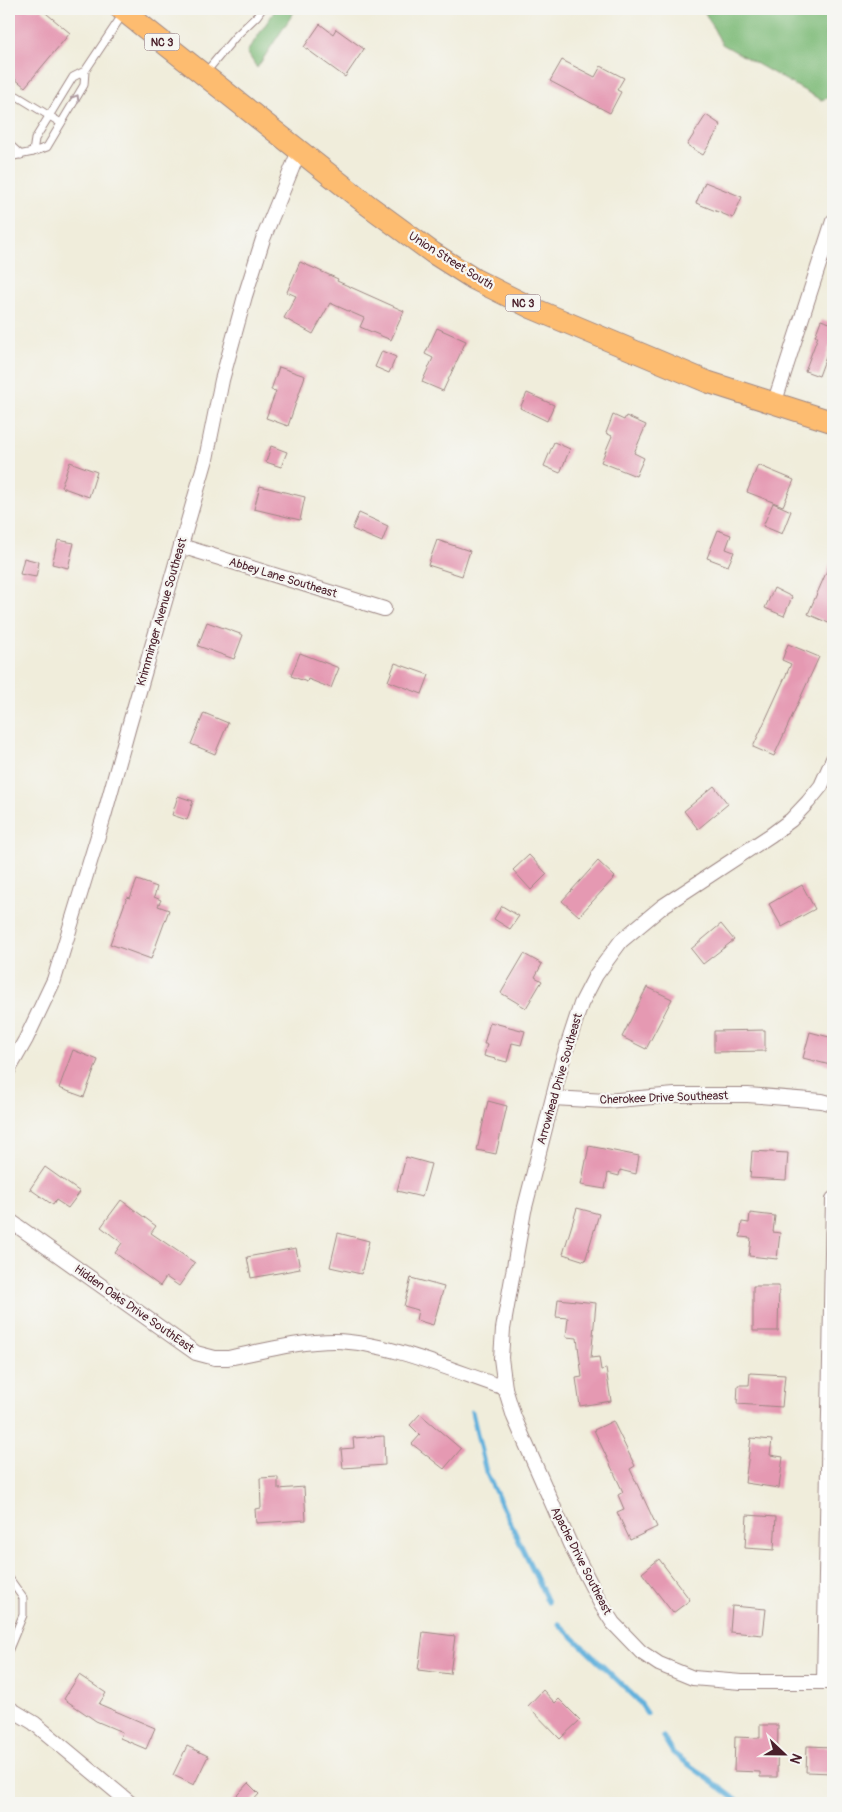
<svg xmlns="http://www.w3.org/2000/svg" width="842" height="1812" font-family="Pangolin,sans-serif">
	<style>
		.forest { fill: #80bc7a; stroke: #656e52 }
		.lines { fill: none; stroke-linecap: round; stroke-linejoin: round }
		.stream { stroke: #62b1dc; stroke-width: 5 }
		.building { fill: #e599b2 }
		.service-casing { stroke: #9d8683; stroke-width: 9 }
		.minor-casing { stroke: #9d8683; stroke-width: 16 }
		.primary-casing { stroke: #9d8683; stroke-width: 23 }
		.service { stroke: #fff; stroke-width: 7 }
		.minor { stroke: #fff; stroke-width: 14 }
		.primary { stroke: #fdbc70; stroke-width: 21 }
		.oneway { stroke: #ae9aa0 }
		.labels { text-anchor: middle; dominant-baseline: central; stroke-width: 4.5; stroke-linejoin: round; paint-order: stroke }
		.shield { fill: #f6f6f2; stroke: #7e6067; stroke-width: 1 }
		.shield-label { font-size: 11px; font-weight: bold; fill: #4a1f2b }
		.street-label { font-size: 12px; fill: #4a1f2b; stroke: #f6f6f2 }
	</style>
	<rect width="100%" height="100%" fill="#f6f6f2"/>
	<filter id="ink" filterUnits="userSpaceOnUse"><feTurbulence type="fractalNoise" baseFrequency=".02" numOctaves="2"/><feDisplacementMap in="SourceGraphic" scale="10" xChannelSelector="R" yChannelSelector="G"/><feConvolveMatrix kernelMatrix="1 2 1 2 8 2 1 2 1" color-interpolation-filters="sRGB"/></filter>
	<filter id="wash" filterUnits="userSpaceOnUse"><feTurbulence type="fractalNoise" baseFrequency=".0096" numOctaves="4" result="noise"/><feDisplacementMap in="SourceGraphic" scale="20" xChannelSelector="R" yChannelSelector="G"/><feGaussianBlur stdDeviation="1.12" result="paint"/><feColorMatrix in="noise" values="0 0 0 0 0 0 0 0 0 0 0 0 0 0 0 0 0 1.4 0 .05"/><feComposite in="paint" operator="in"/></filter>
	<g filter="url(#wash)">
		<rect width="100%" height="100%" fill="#f0eddb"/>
		<g class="forest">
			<polygon points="276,9 296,9 257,68 247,52"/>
			<polygon points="703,9 833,9 833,21 826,35 833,47 833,96 821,100 722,44"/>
		</g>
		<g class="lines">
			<g class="stream">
				<polyline points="472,1412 486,1472 548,1602"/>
				<polyline points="559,1624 638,1700 647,1713"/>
				<polyline points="663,1737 673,1753 741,1803"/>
			</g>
		</g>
		<g id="blocks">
			<g class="building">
				<polygon points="9,9 41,9 70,33 25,87 9,74"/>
				<polygon points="320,24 333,34 336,29 364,49 345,77 304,47"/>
				<polygon points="562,60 595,77 601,66 624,78 617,90 621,92 610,113 550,81"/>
				<polygon points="706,115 721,125 703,155 687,145"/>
				<polygon points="705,182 742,197 733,218 696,203"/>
				<polygon points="300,262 338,279 337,281 404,311 391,340 360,327 364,318 330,303 313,334 284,318 296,296 287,292"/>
				<polygon points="821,320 833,324 833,338 819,376 805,371 818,336 815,336"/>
				<polygon points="437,328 466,341 443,391 422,382 433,358 425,354"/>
				<polygon points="382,351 396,357 389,373 375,367"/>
				<polygon points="279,367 305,376 288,426 266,418 276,391 271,390"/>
				<polygon points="527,393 554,405 547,421 520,408"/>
				<polygon points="613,415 624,420 626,416 646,425 634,453 644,458 636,476 601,462 612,436 606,433"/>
				<polygon points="554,442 570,449 560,473 544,466"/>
				<polygon points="271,446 287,452 281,467 266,462"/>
				<polygon points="70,462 97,472 89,497 61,487"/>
				<polygon points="758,465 794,480 783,506 747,492"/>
				<polygon points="260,486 305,497 300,520 254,509"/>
				<polygon points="773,503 791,511 782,534 763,526"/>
				<polygon points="359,513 388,526 382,542 352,529"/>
				<polygon points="718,530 731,535 726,549 734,552 728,566 707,558"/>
				<polygon points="58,540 74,543 68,568 52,564"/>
				<polygon points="437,540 470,551 462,576 428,565"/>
				<polygon points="833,557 833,625 808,614"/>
				<polygon points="24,558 39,562 36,577 20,574"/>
				<polygon points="774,588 792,597 784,616 765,608"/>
				<polygon points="207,622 243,635 234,659 198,646"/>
				<polygon points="788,644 819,657 774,756 753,747 791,664 782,660"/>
				<polygon points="300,653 339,668 331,688 308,679 307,682 291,676"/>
				<polygon points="395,663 429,675 422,694 388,681"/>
				<polygon points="204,713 228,723 215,754 191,744"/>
				<polygon points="714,786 728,804 698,829 684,811"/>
				<polygon points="178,796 193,801 187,820 172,815"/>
				<polygon points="529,855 547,874 531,890 513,870"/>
				<polygon points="598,861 615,877 579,916 562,901"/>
				<polygon points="137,880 157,887 154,897 161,900 158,906 169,910 151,959 110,944 127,897 130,898"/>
				<polygon points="802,885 815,909 782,927 769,904"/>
				<polygon points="502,906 519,916 510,929 494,919"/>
				<polygon points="721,924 734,940 703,964 691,949"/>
				<polygon points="524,954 542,964 535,977 542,981 526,1008 501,993"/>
				<polygon points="647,987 672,999 646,1049 622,1037"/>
				<polygon points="490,1022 525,1031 521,1045 512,1043 507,1062 484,1056 487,1044 484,1044"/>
				<polygon points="765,1030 765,1051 714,1052 714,1031"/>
				<polygon points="810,1032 833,1038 833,1053 830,1065 803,1058"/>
				<polygon points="73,1050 98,1060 84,1097 59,1088"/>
				<polygon points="488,1101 507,1106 496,1154 477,1150"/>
				<polygon points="589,1146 639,1156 636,1174 620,1170 619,1176 608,1173 605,1189 581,1185"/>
				<polygon points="752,1151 788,1153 786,1180 750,1178"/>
				<polygon points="406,1157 431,1164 422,1197 397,1191"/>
				<polygon points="45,1167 80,1192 68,1208 56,1200 53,1205 30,1189"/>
				<polygon points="121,1200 156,1226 151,1233 195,1263 179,1286 166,1277 160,1286 115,1253 122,1243 101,1227"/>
				<polygon points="577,1208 599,1214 585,1261 563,1254"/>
				<polygon points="750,1213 775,1216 773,1232 780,1233 777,1259 749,1256 751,1238 740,1237 742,1222 749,1223"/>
				<polygon points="338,1233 369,1241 361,1274 330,1267"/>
				<polygon points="296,1248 300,1269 251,1278 247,1257"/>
				<polygon points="411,1278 444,1287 433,1325 416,1320 418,1310 404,1306"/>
				<polygon points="753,1286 779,1286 778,1331 753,1331"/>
				<polygon points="558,1299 596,1303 591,1358 599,1357 601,1370 606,1369 611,1401 580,1406 576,1378 582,1377 577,1338 566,1337 568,1318 556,1317"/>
				<polygon points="750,1373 785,1375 782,1407 737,1404 738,1385 749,1385"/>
				<polygon points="420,1414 461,1449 444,1469 412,1444 420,1435 410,1425"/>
				<polygon points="613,1421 635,1466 630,1469 657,1527 630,1540 617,1512 624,1509 618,1495 623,1492 594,1430"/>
				<polygon points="384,1436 385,1465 343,1468 341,1449 354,1448 353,1438"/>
				<polygon points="751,1438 772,1440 770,1455 783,1457 779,1488 745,1483"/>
				<polygon points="278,1477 278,1489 304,1487 306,1520 256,1523 255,1509 261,1508 260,1478"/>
				<polygon points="747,1515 776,1517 774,1550 745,1548"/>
				<polygon points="659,1559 690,1600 673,1613 642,1573"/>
				<polygon points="732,1606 766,1609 763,1635 730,1632"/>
				<polygon points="423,1632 455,1636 450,1674 418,1670"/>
				<polygon points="79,1675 106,1693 99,1704 155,1728 146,1749 120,1738 122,1732 96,1721 64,1699"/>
				<polygon points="543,1690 555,1703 559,1699 580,1720 560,1739 528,1706"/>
				<polygon points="760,1725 778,1725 777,1777 760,1777 760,1772 734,1771 735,1737 760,1738"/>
				<polygon points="187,1746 208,1756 194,1785 173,1775"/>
				<polygon points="807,1746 833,1747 833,1773 806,1772"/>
				<polygon points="248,1783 259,1794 251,1803 230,1803"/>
			</g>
		</g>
	</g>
	<g filter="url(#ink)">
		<use href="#blocks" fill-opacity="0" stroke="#9d8683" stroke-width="1"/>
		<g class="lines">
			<defs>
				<g id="service">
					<polyline points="85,71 73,77 35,139 33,152 47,147 84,85 85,71 123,14"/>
					<polyline points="206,72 236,36 257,16 262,9"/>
					<polyline points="17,96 61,123"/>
					<polyline points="9,144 21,155"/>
					<polyline points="9,157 33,152"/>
					<polyline points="9,1578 23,1598 23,1615 9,1649"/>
				</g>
				<g id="minor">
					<polyline points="774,404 833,221"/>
					<polyline points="181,546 384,609"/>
					<polyline points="833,759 821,786 808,802 791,820 771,835 663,906 621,941 596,975 581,1004 562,1062 524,1211 503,1329 501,1358 505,1388 514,1417 570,1544 602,1606 613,1623 641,1652 659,1664 693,1678 741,1682 833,1682"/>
					<polyline points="9,1069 26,1039 54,980 104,816 129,726 206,459 222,380 245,296 263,239 299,151"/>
					<polyline points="553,1098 606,1101 675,1095 748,1095 822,1101 833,1104"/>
					<path d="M 9,1220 L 196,1353 L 215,1358 L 228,1358 C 263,1351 299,1341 335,1341 C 387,1342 454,1371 505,1388"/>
					<polyline points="824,1682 833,1199"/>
					<polyline points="9,1708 34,1723 130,1803"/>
				</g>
				<polyline id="primary" points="121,9 369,206 433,253 474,279 532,308 708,382 833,422"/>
			</defs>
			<use href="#service" class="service-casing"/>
			<use href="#minor" class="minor-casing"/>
			<use href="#primary" class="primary-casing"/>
			<use href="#service" class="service"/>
			<use href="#minor" class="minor"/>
			<use href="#primary" class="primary"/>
		</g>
		<defs><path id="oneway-chevron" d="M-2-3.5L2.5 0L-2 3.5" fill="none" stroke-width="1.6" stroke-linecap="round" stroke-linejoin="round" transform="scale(1.25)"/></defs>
		<use class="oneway" href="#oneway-chevron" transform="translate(76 98) rotate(-59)"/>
	</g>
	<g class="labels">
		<g class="shield">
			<rect x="144.5" y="33.5" width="35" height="17" rx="4"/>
			<rect x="505.5" y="294.5" width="35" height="17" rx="4"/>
		</g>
		<g class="shield-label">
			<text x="162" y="42">NC 3</text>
			<text x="523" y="303">NC 3</text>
		</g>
		<g class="street-label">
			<text transform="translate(451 261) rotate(32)">Union Street South</text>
			<text transform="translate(283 578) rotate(17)">Abbey Lane Southeast</text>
			<text transform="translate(162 612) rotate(-74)">Krimminger Avenue Southeast</text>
			<text transform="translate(560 1079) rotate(-74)">Arrowhead Drive Southeast</text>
			<text transform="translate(664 1098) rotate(-2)">Cherokee Drive Southeast</text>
			<text transform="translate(134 1309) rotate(35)">Hidden Oaks Drive SouthEast</text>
			<text transform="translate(581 1561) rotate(63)">Apache Drive Southeast</text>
		</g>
	</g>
	<rect width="842" height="1812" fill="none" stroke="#f6f6f2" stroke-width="30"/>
	<g transform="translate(784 1754) rotate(112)" stroke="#f6f6f2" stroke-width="4" paint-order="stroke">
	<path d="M0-4L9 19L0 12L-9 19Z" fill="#4a1f2b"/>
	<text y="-8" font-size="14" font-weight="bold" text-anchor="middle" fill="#4a1f2b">N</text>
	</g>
</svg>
